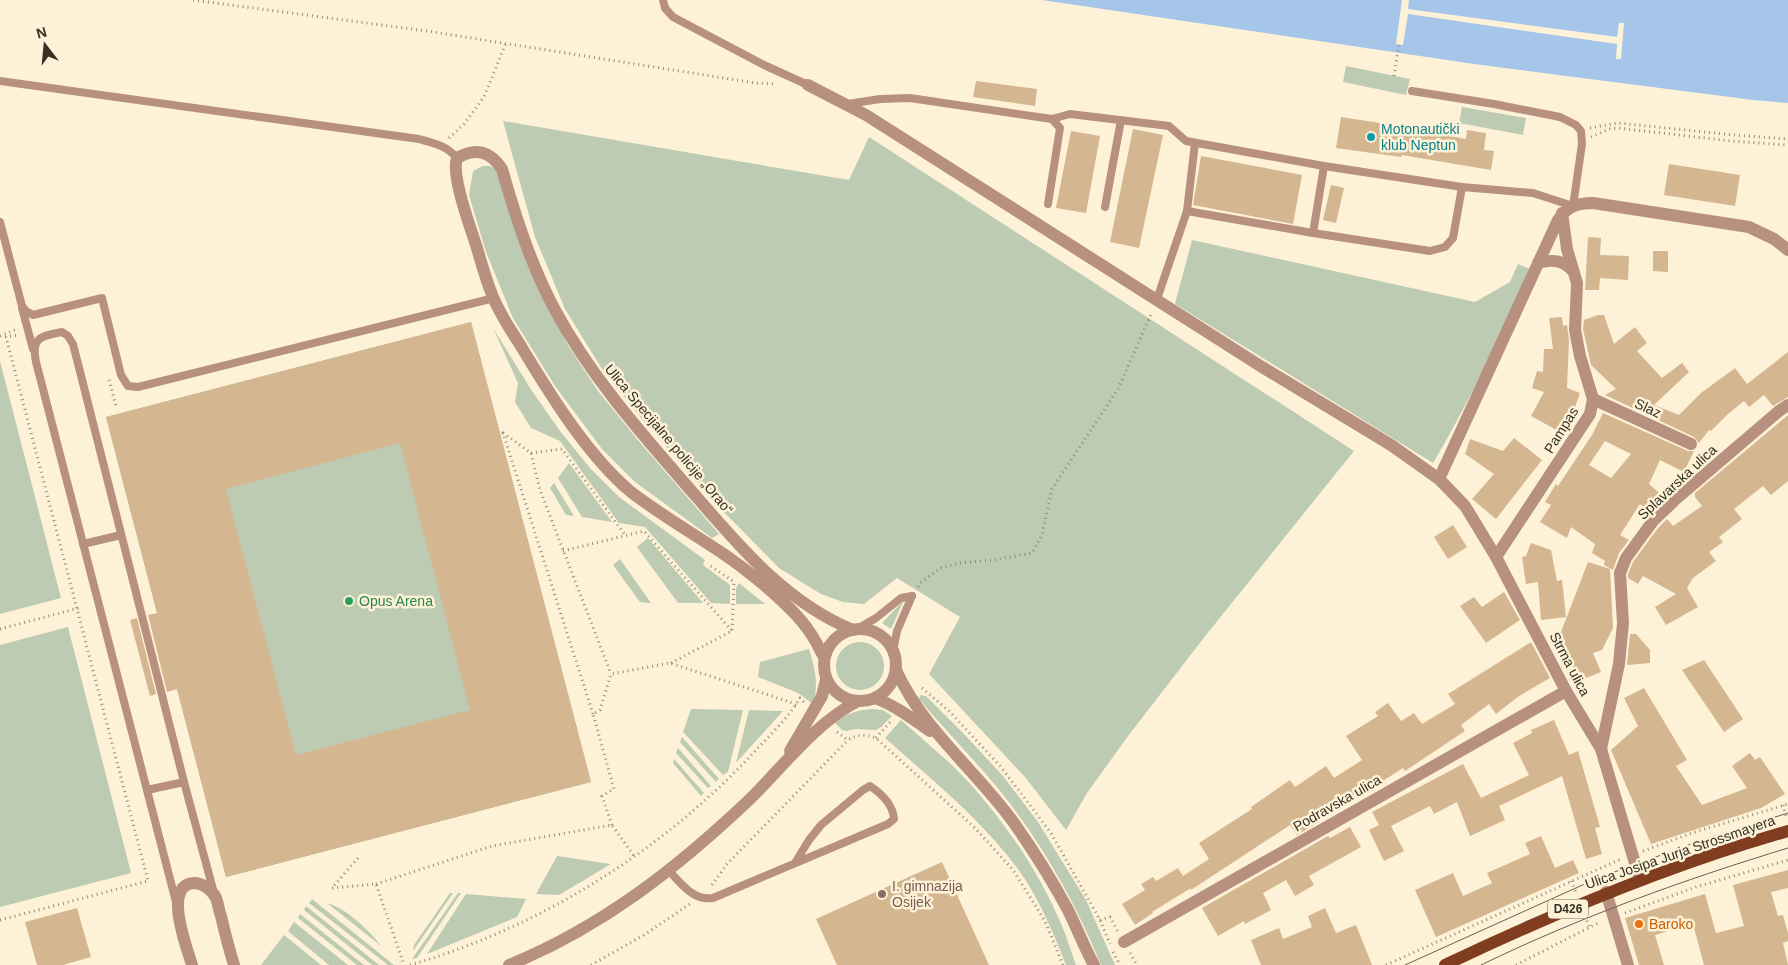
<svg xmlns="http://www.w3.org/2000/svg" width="1788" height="965" font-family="Arial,sans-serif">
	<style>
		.green { fill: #bccbb1 }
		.water { fill: #a6c6e9 }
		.pier { fill: #fdf2d7 }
		.building { fill: #d4b691; fill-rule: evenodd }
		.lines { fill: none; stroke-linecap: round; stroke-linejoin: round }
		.path { stroke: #938b78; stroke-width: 3; stroke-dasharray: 1 4; stroke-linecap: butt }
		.lane { stroke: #b89080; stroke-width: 8 }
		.street { stroke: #b89080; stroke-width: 12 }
		.primary { stroke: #803d20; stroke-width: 12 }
		.tram { stroke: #686151; stroke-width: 1 }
		.culture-dot { fill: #0f9aa8; stroke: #fdf2d7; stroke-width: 2 }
		.leisure-dot { fill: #2e9e5b; stroke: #fdf2d7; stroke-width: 2 }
		.education-dot { fill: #8d6e63; stroke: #fdf2d7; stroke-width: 2 }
		.food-dot { fill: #e8710a; stroke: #fdf2d7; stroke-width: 2 }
		.labels { text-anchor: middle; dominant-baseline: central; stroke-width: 5; stroke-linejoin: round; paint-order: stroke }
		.shield { fill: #fdf2d7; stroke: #716a59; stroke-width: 1 }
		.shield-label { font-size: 12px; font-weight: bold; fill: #353023 }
		.culture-label { font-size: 14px; fill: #0d838f; stroke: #fdf2d7; text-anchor: start }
		.street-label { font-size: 14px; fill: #353023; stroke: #fdf2d7 }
		.leisure-label { font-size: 14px; fill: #27864d; stroke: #fdf2d7; text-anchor: start }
		.education-label { font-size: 14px; fill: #785e54; stroke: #fdf2d7; text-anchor: start }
		.food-label { font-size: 14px; fill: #c56008; stroke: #fdf2d7; text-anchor: start }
	</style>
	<rect width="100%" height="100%" fill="#fdf2d7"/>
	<g class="green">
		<polygon points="1346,66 1410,79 1406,95 1343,82"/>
		<polygon points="1462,107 1526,118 1523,135 1459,123"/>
		<polygon points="503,121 849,180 869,137 1354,451 1206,635 1128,736 1087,793 1066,830 1025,777 929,674 960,617 897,578 864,604 843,602 821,594 779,568 722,510 642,419 602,369 565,309 535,237"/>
		<polygon points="483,166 490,166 496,169 549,310 569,347 598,391 637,439 719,534 712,538 635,482 602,449 555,386 513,318 486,252 469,195 473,171"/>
		<path d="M 1192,240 L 1475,302 L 1510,282 L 1518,264 L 1530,269 C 1500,336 1471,399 1433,463 L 1175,304 Z"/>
		<polygon points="471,322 591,782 226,877 106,417"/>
		<polygon points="493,328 532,391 560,431 590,468 619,497 705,560 703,565 730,585 730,604 711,603 645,527 619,523 560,441 531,428 515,402 518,383"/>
		<polygon points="0,361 61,598 0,614"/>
		<polygon points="569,463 612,522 582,517 558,478"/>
		<polygon points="554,483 574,516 566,515 550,488"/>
		<polygon points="648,538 703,603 678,603 637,547"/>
		<polygon points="620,559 651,603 640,602 613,565"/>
		<polygon points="739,583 765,604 736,604 736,588"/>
		<polygon points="904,600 891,629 882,623"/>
		<polygon points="68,627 131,873 0,907 0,645"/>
		<circle cx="860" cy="666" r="24"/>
		<path d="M 809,649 C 815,668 819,685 813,704 L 798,693 L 758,677 L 760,662 Z"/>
		<path d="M 920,695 L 926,696 L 964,734 L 1003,776 L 1038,822 L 1086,900 L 1115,965 L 1101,965 C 1076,903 1042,843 1000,791 C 974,759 945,730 919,699 Z"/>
		<polygon points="691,709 743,710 728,772 723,775 683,732"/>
		<path d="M 872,709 L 883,710 L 892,716 L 881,727 L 876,730 L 855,729 L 847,731 L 842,730 L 835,723 C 846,713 858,710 872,709 Z"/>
		<polygon points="749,710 783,711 736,763"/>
		<path d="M 901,720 C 918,735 935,750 952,765 C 992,804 1035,864 1057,915 C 1065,931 1070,948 1076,965 L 1066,965 C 1053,932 1039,898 1018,869 C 981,819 931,779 885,738 Z"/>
		<polygon points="682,737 719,779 716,782 680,742"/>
		<polygon points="678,748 711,786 708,788 676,753"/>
		<polygon points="674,759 704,793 701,796 673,763"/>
		<polygon points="557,856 611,864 559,895 536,894"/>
		<polygon points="450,893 453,893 413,951 414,945"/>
		<polygon points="458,893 461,893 417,958 412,959"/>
		<polygon points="466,894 526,899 517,917 427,954"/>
		<polygon points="312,899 394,965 388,965 309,903"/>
		<path d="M 327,903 C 346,908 369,930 381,946 Z"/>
		<polygon points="306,906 379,965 372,965 304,910"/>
		<polygon points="300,914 364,965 357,965 298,918"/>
		<polygon points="294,922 348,965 329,965 288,931"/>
		<polygon points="284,935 321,965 261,965"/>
	</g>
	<polygon class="water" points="1042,0 1788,0 1788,103 1753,100 1474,64"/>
	<polygon class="pier" points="1402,0 1409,0 1408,9 1617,37 1619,23 1624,23 1621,59 1616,59 1617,44 1408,14 1403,45 1396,44"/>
	<g class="building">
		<polygon points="976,81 1037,89 1035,106 973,97"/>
		<polygon points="1341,117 1406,127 1406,128 1466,139 1467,130 1486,133 1484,150 1494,151 1491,170 1402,155 1401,157 1336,148"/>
		<polygon points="1133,129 1163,135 1139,248 1110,242"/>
		<polygon points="1071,131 1100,136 1086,213 1056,208"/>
		<polygon points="1201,156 1302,175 1293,224 1193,205"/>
		<polygon points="1669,164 1740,175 1735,206 1664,195"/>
		<polygon points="1331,185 1344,188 1336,223 1323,220"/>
		<polygon points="1588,237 1601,238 1600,255 1629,256 1628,280 1600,278 1599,290 1585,290"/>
		<polygon points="1653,251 1668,251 1668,272 1653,271"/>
		<polygon points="1598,315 1604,315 1614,344 1635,327 1647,343 1637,351 1662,378 1682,363 1689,372 1654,405 1679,415 1701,393 1735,368 1747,384 1788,352 1788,397 1773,406 1764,395 1749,407 1744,401 1728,414 1711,431 1709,430 1699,443 1694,437 1605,395 1616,389 1591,365 1583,329 1584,320"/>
		<polygon points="1562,317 1563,326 1567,325 1569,340 1567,388 1580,393 1573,413 1570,412 1560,432 1531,416 1544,392 1532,388 1537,371 1543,372 1544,349 1553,349 1549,318"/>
		<path d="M 471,322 L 591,782 L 226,877 L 177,689 L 167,692 L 148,615 L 157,613 L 106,417 ZM 400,443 L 470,710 L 296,755 L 226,489 Z"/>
		<path d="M 1603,413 L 1688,451 L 1694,451 L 1684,472 L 1660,460 L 1649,484 L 1664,497 L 1650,512 L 1640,504 L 1620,535 L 1629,540 L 1619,553 L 1613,570 L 1604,565 L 1605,561 L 1592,553 L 1595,544 L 1571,527 L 1567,538 L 1540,522 L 1551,505 L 1545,502 L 1556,484 L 1558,486 L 1592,435 ZM 1605,441 L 1631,454 L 1611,478 L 1589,465 Z"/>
		<polygon points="1788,415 1788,481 1771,495 1763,486 1734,509 1742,519 1719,537 1723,542 1709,552 1716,561 1693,578 1687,588 1698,607 1666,625 1655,607 1676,594 1643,576 1638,584 1628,578 1628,574 1633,562 1658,528 1667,519 1673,526 1702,506 1695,497 1695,493"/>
		<polygon points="1514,438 1542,460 1496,519 1472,499 1494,474 1465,454 1470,439 1503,451"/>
		<polygon points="1453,525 1467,547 1448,559 1434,537"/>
		<polygon points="1531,543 1551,550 1557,581 1562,580 1566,617 1541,620 1538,582 1526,584 1522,557 1526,556"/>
		<polygon points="1588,562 1610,569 1613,628 1602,650 1593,653 1601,672 1579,681 1572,664 1571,665 1561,632"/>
		<polygon points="1504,592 1520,620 1486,643 1460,606 1474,597 1482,607"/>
		<polygon points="137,618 156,694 150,696 130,620"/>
		<polygon points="1630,634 1636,634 1650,650 1650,663 1627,665"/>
		<polygon points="1531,642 1550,678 1519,696 1496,714 1489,704 1461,725 1465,731 1405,771 1403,768 1347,804 1343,798 1315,817 1319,822 1297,835 1290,825 1191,890 1191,888 1152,912 1153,913 1135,925 1122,904 1145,890 1141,884 1153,877 1156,881 1178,868 1183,876 1209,859 1199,843 1252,809 1251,807 1290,780 1295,787 1326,766 1334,778 1362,760 1346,736 1378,716 1375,712 1388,703 1401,721 1414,713 1422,724 1455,704 1448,694"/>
		<polygon points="1704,660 1743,719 1724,732 1682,670"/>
		<polygon points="1644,688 1687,760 1676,766 1702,805 1747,788 1732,766 1750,753 1755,760 1760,757 1785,794 1761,808 1651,844 1611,750 1638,726 1624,698"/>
		<polygon points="1554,720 1569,755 1578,751 1600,827 1595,828 1602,854 1586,859 1562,776 1499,806 1505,820 1470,836 1457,802 1434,814 1430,806 1391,826 1404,851 1384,861 1369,830 1379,825 1372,812 1463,764 1481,798 1529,775 1513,743 1532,733 1531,730"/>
		<polygon points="1350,827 1361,847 1309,876 1314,885 1295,896 1286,880 1263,893 1271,910 1245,924 1244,921 1218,936 1202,908 1328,836 1330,838"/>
		<polygon points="1541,836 1555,868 1573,860 1579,873 1436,937 1415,890 1453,873 1463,896 1492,883 1487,873 1530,854 1525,843"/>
		<polygon points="942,862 989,965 837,965 816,919"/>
		<polygon points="1788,870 1788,888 1771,892 1778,916 1783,915 1788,933 1788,941 1783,943 1788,965 1704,965 1693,924 1655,935 1664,965 1639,965 1625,918 1705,894 1716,933 1744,926 1733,885"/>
		<polygon points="77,908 91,957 63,965 37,965 25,922"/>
		<polygon points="1325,908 1336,933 1356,925 1372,965 1261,965 1251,940 1279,928 1283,939 1312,927 1308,916"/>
	</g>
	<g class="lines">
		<g class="path">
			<polyline points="193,0 427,31 755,83 776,84"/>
			<polyline points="1394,76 1399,45"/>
			<polyline points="1590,128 1618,123 1734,135 1788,139"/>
			<polyline points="1591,137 1609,129 1618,128 1731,141 1788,145"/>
			<polyline points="449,138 464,124 484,97 506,43"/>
			<polyline points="0,336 17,329"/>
			<polyline points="5,337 18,335"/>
			<polyline points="109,380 116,406"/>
			<polyline points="531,453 562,449 625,535"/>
			<polyline points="563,551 644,531 732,631"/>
			<polyline points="918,587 920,583 941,568 959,563 994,560 1032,553 1042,535 1052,489 1118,389 1152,312"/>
			<polyline points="0,629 79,608"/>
			<polyline points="671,663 732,631 734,582 708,564"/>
			<polyline points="922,688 949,711 1001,767 1051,833 1100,920 1110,944"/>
			<polyline points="593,714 503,433 531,453 540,490 611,674"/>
			<path d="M 837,732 L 848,740 C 858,734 865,734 876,738 L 975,828 L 1013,870 L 1045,921 L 1063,965"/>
			<polyline points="876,738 892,720"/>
			<polyline points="1783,805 1787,819"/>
			<polyline points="612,825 602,796 614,789 593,714 600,710 611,674 670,663 790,702 796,705"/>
			<polyline points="1643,851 1692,833 1788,804"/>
			<polyline points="358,858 332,888 376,884 404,965"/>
			<polyline points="1571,881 1576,892"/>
			<polyline points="376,884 492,846 612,825 634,856"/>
			<polyline points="712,885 727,864 848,740"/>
			<polyline points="1625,913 1696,887 1788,860"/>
			<polyline points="1585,916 1590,928"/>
			<polyline points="0,920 148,881 6,337"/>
			<polyline points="1100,920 1110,917 1118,932"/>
			<polyline points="1113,952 1120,965"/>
			<polyline points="1130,953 1137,965"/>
			<path d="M 410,965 C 541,927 664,850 756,750 C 771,734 789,717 800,698 L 804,702"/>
			<polyline points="591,965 644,935 690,904"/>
			<polyline points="1386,965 1621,859"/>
			<polyline points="1516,965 1600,922"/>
		</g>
		<g class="lane">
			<polyline points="663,0 665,8 673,17 764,65 808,85"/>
			<path d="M 0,81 L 419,139 C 434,143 447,146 457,158"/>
			<polyline points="848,104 880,99 910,98 1052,119 1070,114 1169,126 1186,141 1324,166 1462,187 1533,193 1573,206 1582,144 1581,131 1576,125 1560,117 1494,104 1412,91"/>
			<polyline points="1048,204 1060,128 1052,119"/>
			<polyline points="1105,207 1121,120"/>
			<polyline points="1187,211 1313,233 1430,251 1445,247 1453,238 1462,187"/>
			<polyline points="0,222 22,306 26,311 33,315 102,298 121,375 128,386 138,387 494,298"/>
			<polyline points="1313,233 1324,166"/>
			<polyline points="1157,299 1187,211 1195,143"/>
			<polyline points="22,308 33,349"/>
			<polyline points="83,544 121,535"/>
			<polyline points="857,629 876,618 901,598 912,596"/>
			<polyline points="893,651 897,631 912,596"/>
			<polyline points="147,790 184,782"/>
			<path d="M 669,871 C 682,884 693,901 713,898 L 888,824 L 894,819 C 893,804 882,794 870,786 L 863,790 L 821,825 L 809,840 L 795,863"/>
			<path d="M 176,902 L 36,362 C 31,338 40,336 62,332 L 68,336 L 73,344 L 184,782 L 214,893"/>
		</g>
		<g class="street">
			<polyline points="808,85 866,115 1262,367 1391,445 1439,479 1465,506 1496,557 1566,691 1601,749 1640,880"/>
			<path d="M 1538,263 C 1553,259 1563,260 1573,271"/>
			<polyline points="1593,399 1691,444"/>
			<path d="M 1439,479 L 1558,220 C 1567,206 1578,203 1593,203 L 1749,227 L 1774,239 L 1788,250"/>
			<polyline points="1496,557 1590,414 1593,399 1580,356 1575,330 1577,283 1567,249 1562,213"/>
			<circle cx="860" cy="665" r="36"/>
			<path d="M 824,657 C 819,648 815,639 809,631 C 793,607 750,572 725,555 C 694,534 661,515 631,492 C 588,456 551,396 522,348 C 511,330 498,312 491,292 C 485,277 481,261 476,245 C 470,226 451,176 457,158 C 476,147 490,151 502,169 C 516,218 531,265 555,310 C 589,373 635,426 681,479 C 731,536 781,601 853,630"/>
			<path d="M 896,670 C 923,730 976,770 1014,823 C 1033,850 1052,880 1068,910 C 1077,928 1084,947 1094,965"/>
			<path d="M 875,698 C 896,706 913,719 930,731"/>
			<polyline points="1601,749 1619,664 1623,623 1620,573 1626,558 1653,521 1676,499 1779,411 1788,405"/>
			<polyline points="790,751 822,696 826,680"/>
			<polyline points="1606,892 1628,965"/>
			<polyline points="1124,942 1566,691"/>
			<path d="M 192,965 C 187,948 162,884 194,883 C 203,883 212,890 216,898 C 218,903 219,911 221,916 C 225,933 229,949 234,965"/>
			<path d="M 509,965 C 602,927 676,869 749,800 C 783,767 815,723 858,701"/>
		</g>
		<path class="primary" d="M 1445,965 C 1556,912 1669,865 1788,831"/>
		<g class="tram">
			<polyline points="1405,965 1598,878 1705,839 1788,813"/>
			<path d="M 1481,965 C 1580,917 1683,880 1788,848"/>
		</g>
	</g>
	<circle class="culture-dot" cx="1371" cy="137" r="5"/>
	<circle class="leisure-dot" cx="349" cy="601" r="5"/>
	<circle class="education-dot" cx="882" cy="894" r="5"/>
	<circle class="food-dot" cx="1639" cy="924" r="5"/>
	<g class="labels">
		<rect class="shield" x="1548" y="899.5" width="40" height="19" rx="4"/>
		<g class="shield-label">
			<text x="1568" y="909">D426</text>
		</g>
		<g class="culture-label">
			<text x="1381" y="129">Motonautički<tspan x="1381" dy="16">klub Neptun</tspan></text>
		</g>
		<g class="street-label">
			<text transform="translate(1648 408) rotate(25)">Slaz</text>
			<text transform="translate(1561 430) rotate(-58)">Pampas</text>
			<text transform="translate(669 439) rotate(50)">Ulica Specijalne policije „Orao“</text>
			<text transform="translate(1677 482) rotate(-43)">Splavarska ulica</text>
			<text transform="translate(1570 664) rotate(62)">Strma ulica</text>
			<text transform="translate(1337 803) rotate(-30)">Podravska ulica</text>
			<text transform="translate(1680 852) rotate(-19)">Ulica Josipa Jurja Strossmayera</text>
		</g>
		<g class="leisure-label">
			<text x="359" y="601">Opus Arena</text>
		</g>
		<g class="education-label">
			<text x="892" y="886">I. gimnazija<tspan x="892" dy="16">Osijek</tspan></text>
		</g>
		<g class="food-label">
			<text x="1649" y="924">Baroko</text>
		</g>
	</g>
	<g transform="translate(45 45) rotate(344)" stroke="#fdf2d7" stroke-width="4" paint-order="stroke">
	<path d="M0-4L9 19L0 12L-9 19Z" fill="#353023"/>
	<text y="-8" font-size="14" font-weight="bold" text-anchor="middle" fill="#353023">N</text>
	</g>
</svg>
